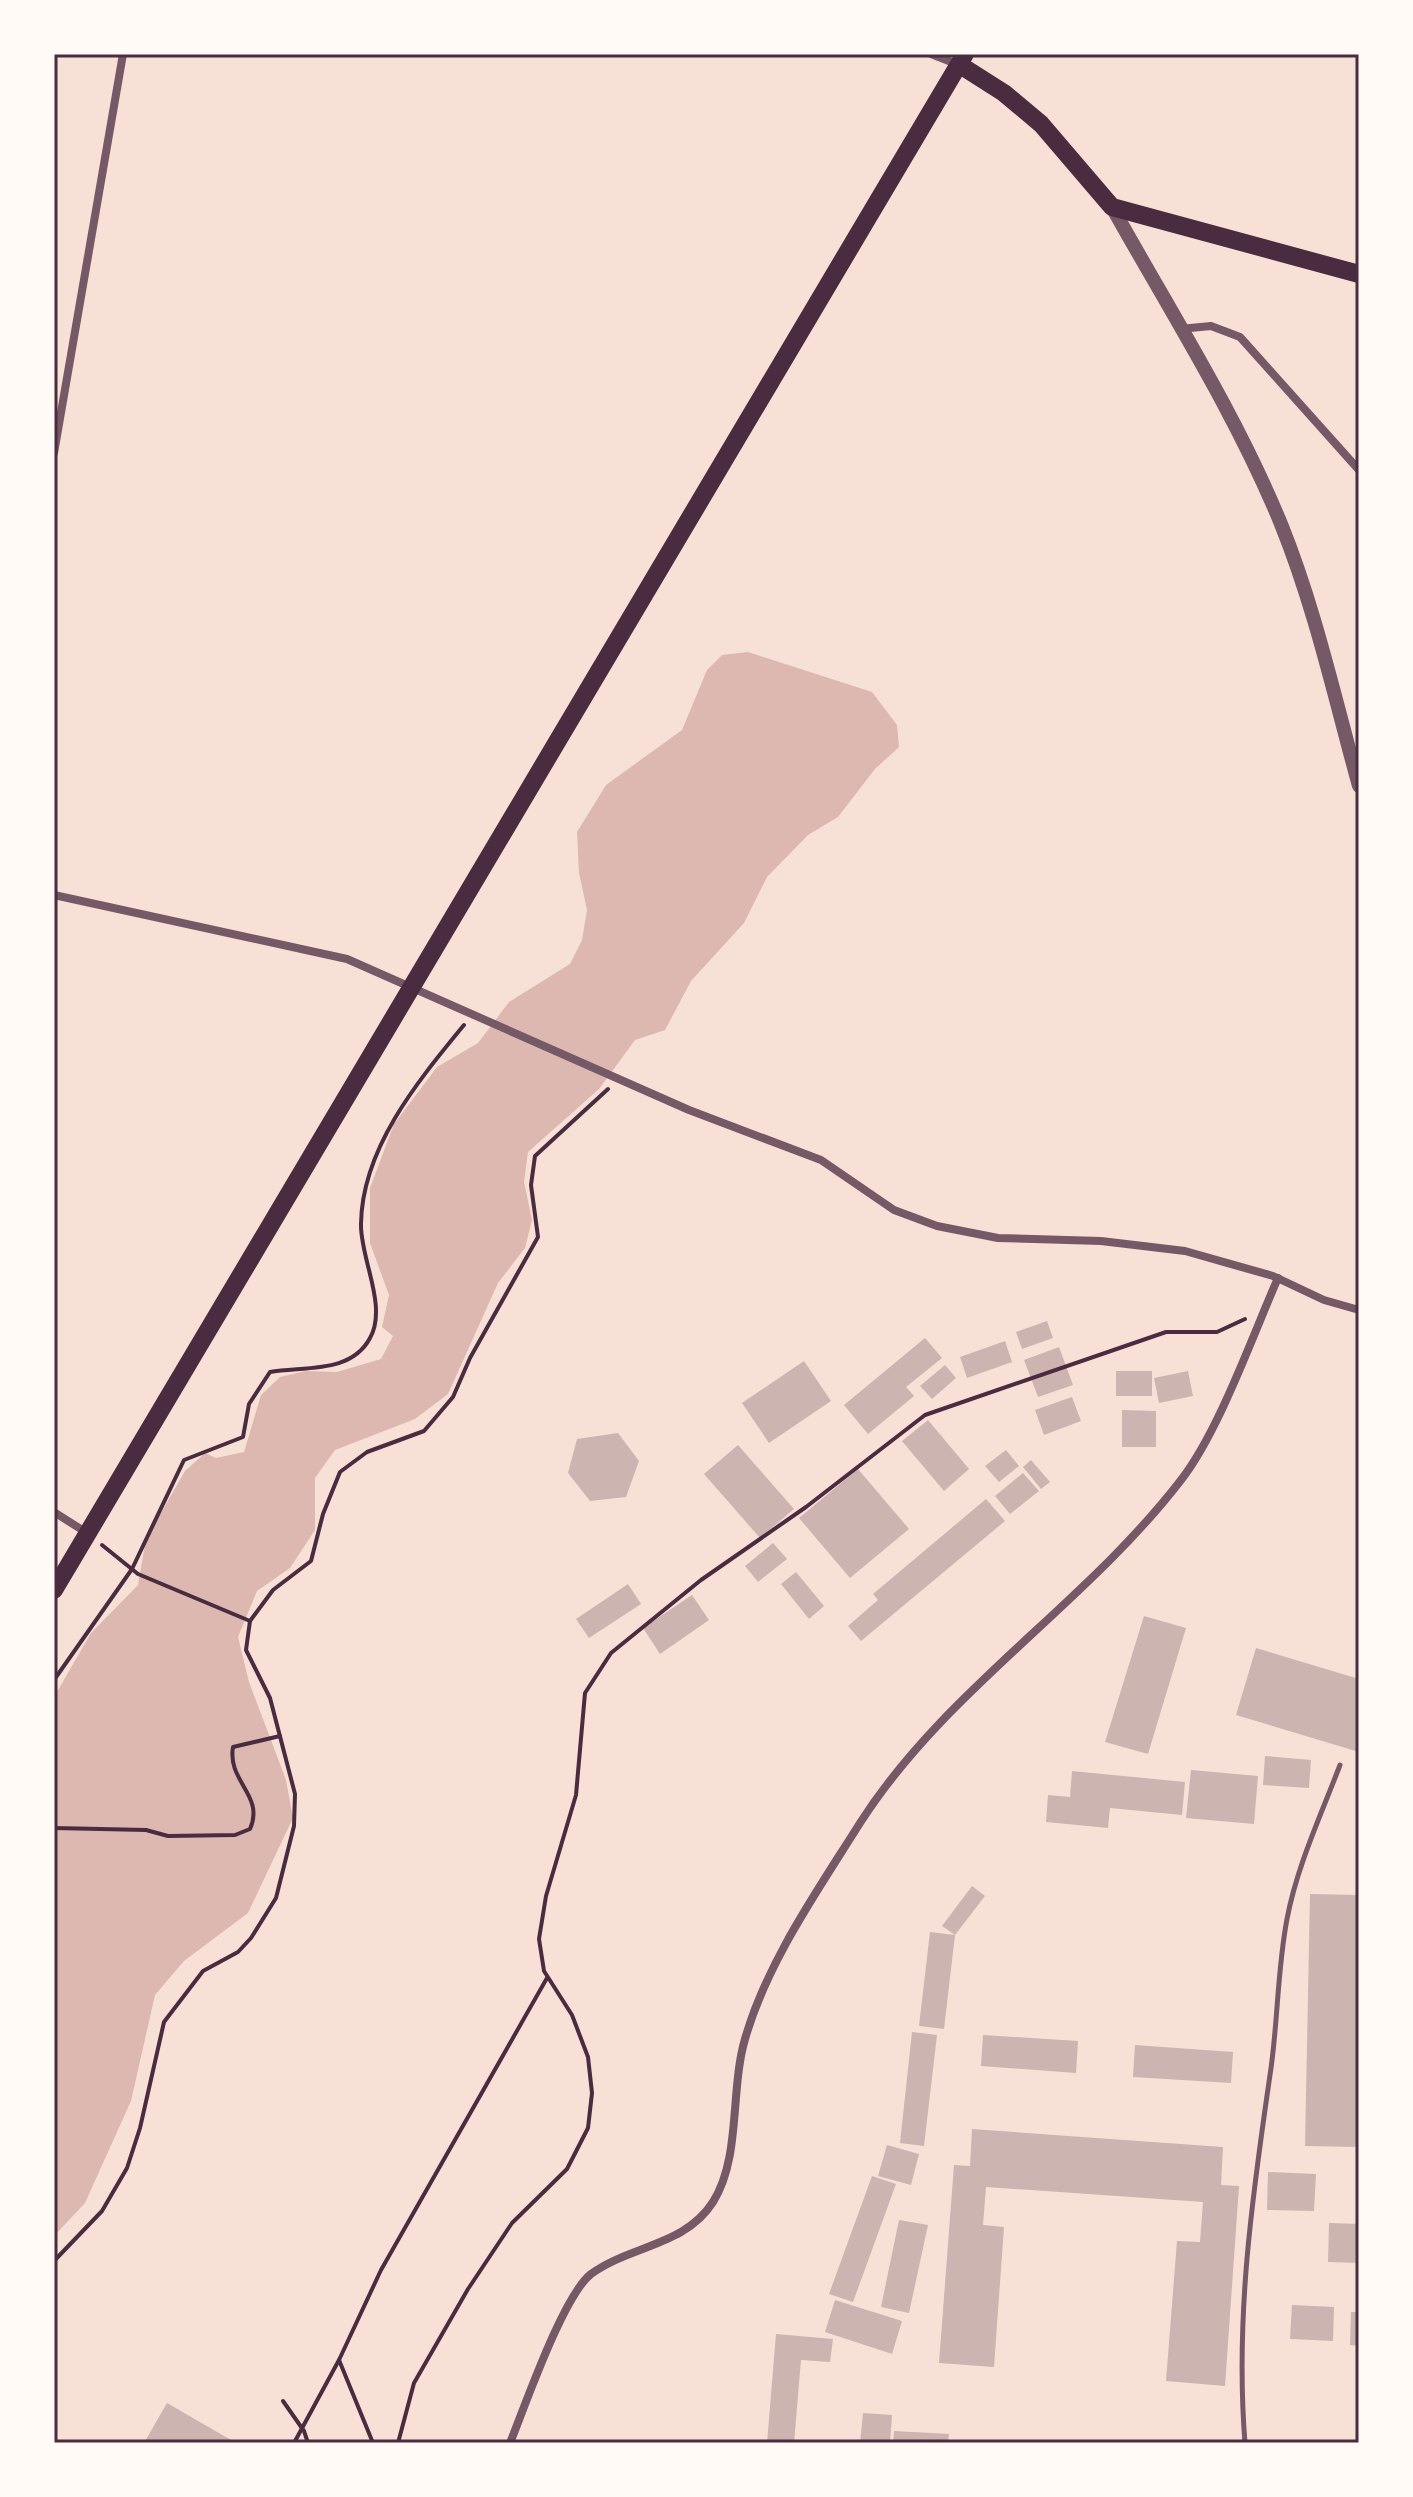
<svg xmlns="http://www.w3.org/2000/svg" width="1413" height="2497" font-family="'Nunito Sans',sans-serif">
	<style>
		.water { fill: #dcb8b0 }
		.building { fill: #ccb4b1 }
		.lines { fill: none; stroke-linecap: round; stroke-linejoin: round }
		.path { stroke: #4a2c40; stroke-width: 4 }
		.service { stroke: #755966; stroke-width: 5 }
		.minor { stroke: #755966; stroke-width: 8 }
		.tertiary { stroke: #755966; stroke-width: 14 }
		.primary { stroke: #4a2c40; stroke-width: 18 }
		.trunk { stroke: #4a2c40; stroke-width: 18 }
		.neatline { fill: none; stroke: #4a2c40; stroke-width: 3 }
	</style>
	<rect width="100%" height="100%" fill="#f7e1d7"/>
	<polygon class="water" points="748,652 872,692 897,725 899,747 875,769 838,817 808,835 767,877 744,923 691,981 665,1030 635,1040 599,1089 528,1152 524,1182 532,1220 525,1248 498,1283 448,1394 415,1419 335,1450 315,1478 315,1530 290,1568 257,1591 238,1637 249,1682 286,1780 293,1818 248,1913 184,1961 155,1995 131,2101 85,2203 54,2236 54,1697 91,1633 138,1585 146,1539 185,1471 205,1453 216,1458 244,1452 261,1395 280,1377 306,1371 337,1372 381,1359 393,1336 382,1327 389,1295 370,1243 370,1188 394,1124 437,1067 478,1043 509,1002 570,964 582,940 587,910 579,873 577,832 606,785 682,730 707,670 722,655"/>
	<g class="building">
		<polygon points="1047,1321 1053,1338 1022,1349 1016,1332"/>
		<polygon points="925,1338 942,1358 906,1387 914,1396 868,1434 844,1405"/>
		<polygon points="1005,1341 1012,1362 967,1378 960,1357"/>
		<polygon points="1059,1347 1073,1385 1038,1397 1024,1360"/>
		<polygon points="804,1361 831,1401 769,1443 742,1403"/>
		<polygon points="945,1365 956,1378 932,1399 920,1386"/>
		<rect x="1116" y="1371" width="36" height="25"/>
		<polygon points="1188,1371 1193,1396 1159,1403 1154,1378"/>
		<polygon points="1072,1397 1081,1421 1044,1435 1035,1410"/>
		<polygon points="1122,1410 1156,1411 1156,1447 1122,1447"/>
		<polygon points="928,1420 969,1469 944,1491 902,1441"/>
		<polygon points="618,1433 639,1461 626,1497 590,1501 568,1473 577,1439"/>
		<polygon points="738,1445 794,1509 760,1538 704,1474"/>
		<polygon points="1006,1450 1019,1466 999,1482 985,1466"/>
		<polygon points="1031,1460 1050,1482 1041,1489 1023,1467"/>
		<polygon points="858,1469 909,1529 850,1578 799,1518"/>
		<polygon points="1023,1473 1039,1491 1010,1514 995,1496"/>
		<polygon points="986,1499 1005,1521 861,1641 848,1626 878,1600 873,1594"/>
		<polygon points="773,1543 787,1559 758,1582 745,1566"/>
		<polygon points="796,1572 824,1606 809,1619 781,1584"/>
		<polygon points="628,1584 641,1604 589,1638 576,1619"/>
		<polygon points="692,1595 709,1620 660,1654 643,1628"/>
		<polygon points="1144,1616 1186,1628 1148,1754 1105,1742"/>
		<polygon points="1256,1648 1359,1679 1359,1752 1236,1715"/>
		<polygon points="1265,1756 1311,1760 1309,1788 1263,1785"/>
		<polygon points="1191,1770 1258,1776 1254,1824 1186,1818"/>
		<polygon points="1072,1771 1185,1782 1182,1815 1110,1808 1108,1828 1046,1822 1048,1795 1070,1797"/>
		<polygon points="972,1886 985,1896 955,1935 942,1926"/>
		<polygon points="1310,1894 1359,1895 1359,2147 1305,2146"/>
		<polygon points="930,1932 955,1935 944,2029 919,2026"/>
		<polygon points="912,2032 937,2035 924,2146 900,2143"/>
		<polygon points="983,2035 1078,2041 1076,2073 981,2066"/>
		<polygon points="1135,2045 1233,2052 1231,2083 1133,2077"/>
		<polygon points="972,2129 1223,2147 1221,2185 1239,2186 1225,2386 1166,2381 1177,2241 1200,2242 1203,2202 986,2187 983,2225 1004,2227 994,2367 939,2363 954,2165 970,2166"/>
		<polygon points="887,2145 919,2154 911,2185 878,2176"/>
		<polygon points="1268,2172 1316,2174 1314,2211 1267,2210"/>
		<polygon points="872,2176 896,2184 853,2302 829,2294"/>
		<polygon points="899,2220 928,2225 909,2313 881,2307"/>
		<polygon points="1329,2223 1359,2224 1359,2263 1328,2262"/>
		<polygon points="835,2300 902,2321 892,2354 825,2332"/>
		<polygon points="1292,2305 1334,2307 1333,2341 1290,2339"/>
		<polygon points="1351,2312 1359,2312 1359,2346 1350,2345"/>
		<polygon points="776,2334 833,2339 830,2362 801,2360 794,2443 767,2443"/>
		<polygon points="167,2403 231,2440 229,2443 144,2443"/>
		<polygon points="863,2413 892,2415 890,2443 860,2443"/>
		<polygon points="894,2431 949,2434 948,2443 893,2443"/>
	</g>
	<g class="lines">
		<g class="path">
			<polyline points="102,1545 138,1574 250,1621"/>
			<path d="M 54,1680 L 132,1569 L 184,1460 L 243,1437 L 249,1404 L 270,1372 C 304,1366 351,1374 370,1338 C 388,1306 360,1258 361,1224 C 362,1148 418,1081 464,1025"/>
			<path d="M 54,1828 L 146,1830 L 168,1836 L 235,1835 L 250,1829 C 265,1795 227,1782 233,1747 L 280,1736"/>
			<polyline points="54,2261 102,2211 127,2168 140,2128 164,2022 203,1971 238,1952 251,1938 276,1898 294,1826 295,1794 270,1698 246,1650 250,1621 273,1590 311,1561 323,1514 340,1472 367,1452 424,1431 453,1397 470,1358 538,1237 531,1185 535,1156 608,1089"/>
			<polyline points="339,2360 373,2443"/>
			<polyline points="283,2401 304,2431 308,2443"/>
			<polyline points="294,2443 339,2360 381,2270 547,1978"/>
			<polyline points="398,2443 414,2383 468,2289 512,2223 567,2169 588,2128 592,2093 588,2057 572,2015 544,1971 539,1939 546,1896 576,1795 585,1693 611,1653 701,1580 806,1507 925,1415 1166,1332 1217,1332 1245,1319"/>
		</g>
		<path class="service" d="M 1245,2443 C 1235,2319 1252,2198 1270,2075 C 1278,2024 1277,1971 1287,1919 C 1297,1866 1321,1815 1340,1765"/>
		<g class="minor">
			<polyline points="931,54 959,65"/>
			<polyline points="1180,329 1211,326 1240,337 1359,470"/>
			<polyline points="54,453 123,54"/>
			<polyline points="54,895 347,959 689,1110 821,1160 894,1210 937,1226 998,1238 1101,1241 1185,1251 1273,1276 1324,1300 1359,1310"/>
			<polyline points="54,1512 87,1533"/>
			<path d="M 510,2443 C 525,2406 563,2296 591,2274 C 631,2245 685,2246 713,2202 C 741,2158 730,2090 745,2039 C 767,1962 818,1890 860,1823 C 945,1690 1085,1605 1181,1480 C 1219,1431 1252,1337 1278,1278"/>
		</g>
		<path class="tertiary" d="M 1112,207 C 1170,311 1236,414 1281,524 C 1315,608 1335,699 1359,786"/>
		<polyline class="primary" points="960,65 1004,93 1041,124 1112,207 1359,274"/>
		<polyline class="trunk" points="54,1590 965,54"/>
	</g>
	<rect width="1413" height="2497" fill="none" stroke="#fffaf5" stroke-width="112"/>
	<rect x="56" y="56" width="1301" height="2385" class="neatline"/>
</svg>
